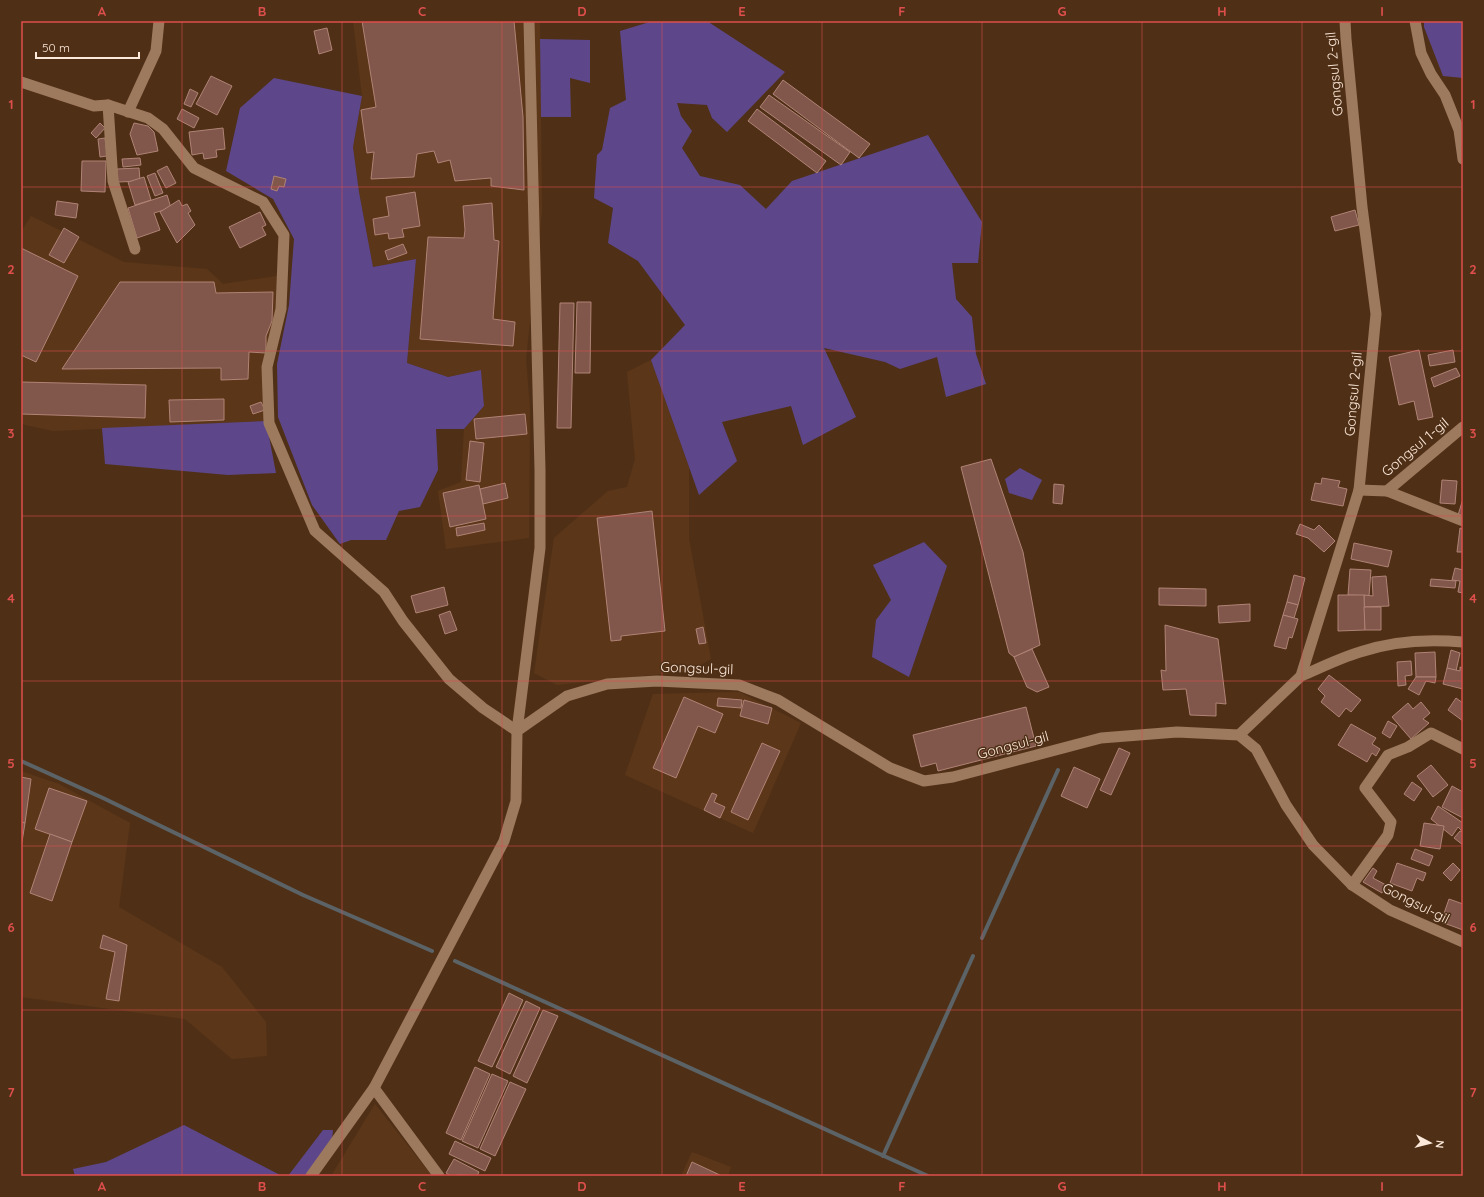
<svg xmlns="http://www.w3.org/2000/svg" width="1484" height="1197" font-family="Quicksand,sans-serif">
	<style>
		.built { fill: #5c3618 }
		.green { fill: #5d478a }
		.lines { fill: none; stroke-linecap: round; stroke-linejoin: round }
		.stream { stroke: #5c6367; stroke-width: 4 }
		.building { fill: #81574b; stroke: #b08376 }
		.minor { stroke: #9d795e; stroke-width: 11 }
		.tertiary { stroke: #9d795e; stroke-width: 11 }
		.grid { fill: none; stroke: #de4f4c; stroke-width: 1; stroke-opacity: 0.55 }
		.labels { text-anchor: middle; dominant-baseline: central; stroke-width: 3; stroke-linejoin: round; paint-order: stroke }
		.street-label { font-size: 14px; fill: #fde9da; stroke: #4f3017 }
		.neatline { fill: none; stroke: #de4f4c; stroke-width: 1.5 }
		.grid-label { font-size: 13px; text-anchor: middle; font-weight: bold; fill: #de4f4c }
	</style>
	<rect width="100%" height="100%" fill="#4f3017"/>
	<g class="built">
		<polygon points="353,21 540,21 542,212 526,359 530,408 529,538 446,549 438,491 461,482 464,429 484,406 481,370 448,377 407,363 416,259 373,267 359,192 353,147 362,96"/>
		<polygon points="31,216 124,262 207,269 223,284 277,276 276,310 266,421 53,431 21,424 21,232"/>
		<polygon points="651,360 689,467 689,539 711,659 690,671 557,685 534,673 554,538 608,491 627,487 635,459 627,372"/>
		<polygon points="739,692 801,723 753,833 625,775 653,694"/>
		<polygon points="21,771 59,784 130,823 119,907 222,967 266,1022 267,1056 232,1059 185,1019 21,997"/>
		<polygon points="375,1104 432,1176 331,1176"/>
		<polygon points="692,1152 731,1167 728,1176 681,1176"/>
	</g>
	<g class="green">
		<polygon points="653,21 707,21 785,72 727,132 712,118 707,105 677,103 681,116 692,131 682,148 700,176 740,185 766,209 792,181 928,135 982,222 978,263 952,263 956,299 972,317 976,354 986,384 946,397 937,357 900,369 885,362 824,348 856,417 803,445 791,406 722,422 737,461 699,495 651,360 685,325 638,261 608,243 613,208 594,198 597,155 602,150 610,108 626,100 620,31"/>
		<polygon points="1424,21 1463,21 1463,78 1443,76 1424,27"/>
		<polygon points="540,39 590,40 590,83 570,78 571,117 541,117"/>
		<polygon points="274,78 362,96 353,147 359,192 373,267 416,259 407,363 448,377 481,370 484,406 464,429 436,429 438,470 420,507 399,511 386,540 351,540 340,544 312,505 278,417 277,364 289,305 294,239 273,199 226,171 240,108"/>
		<polygon points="266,421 276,473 228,475 105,464 102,428"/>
		<polygon points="1020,468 1042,480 1032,500 1009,493 1005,479"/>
		<polygon points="924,542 947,566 909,677 872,657 876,620 891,600 873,565"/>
		<polygon points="184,1125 282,1176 75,1176 73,1169 106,1162"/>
		<polygon points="323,1130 333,1130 331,1149 308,1176 288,1176"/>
	</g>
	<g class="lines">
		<g class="stream">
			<polyline points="21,761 103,798 303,895 432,951"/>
			<polyline points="982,938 1058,770"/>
			<polyline points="455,961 928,1176"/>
			<polyline points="883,1156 973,956"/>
		</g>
	</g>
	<g class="building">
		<polygon points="362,21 514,21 523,117 524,190 491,186 491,178 455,181 450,160 438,163 434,151 417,154 414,177 371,179 374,152 367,153 361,110 376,107"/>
		<polygon points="327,28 332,50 319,54 314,31"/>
		<polygon points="211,76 232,86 217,115 196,104"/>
		<polygon points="783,80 870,144 859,158 773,94"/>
		<polygon points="190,89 198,93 191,107 184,104"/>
		<polygon points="769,95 850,152 841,165 760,107"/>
		<polygon points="182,109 199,118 194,128 177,119"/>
		<polygon points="757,109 826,161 817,173 748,121"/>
		<polygon points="100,123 105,128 96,138 91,133"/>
		<polygon points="134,123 148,126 154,132 158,151 137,155 130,134"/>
		<polygon points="223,128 225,149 216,150 217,157 204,159 203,153 192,155 189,132"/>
		<polygon points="105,138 107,156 100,157 98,139"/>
		<polygon points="140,158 141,165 123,167 122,159"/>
		<polygon points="82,161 106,161 105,192 81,191"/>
		<polygon points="167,166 176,183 166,188 157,171"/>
		<polygon points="139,168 140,181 118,182 117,169"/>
		<polygon points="155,173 163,193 155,196 147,176"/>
		<polygon points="274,176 286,179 284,187 279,186 277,191 271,189"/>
		<polygon points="144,177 151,200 135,205 128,182"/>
		<polygon points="415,192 420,226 402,229 404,237 389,239 388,233 375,235 373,219 389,216 386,197"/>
		<polygon points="167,195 171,208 154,213 160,230 137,238 128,208"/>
		<polygon points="179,200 182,206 187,204 191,211 188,213 195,225 177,243 160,212"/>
		<polygon points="57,201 78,204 76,218 55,215"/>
		<polygon points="492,203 494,240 499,241 493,319 515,322 513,346 420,339 428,237 464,238 465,230 463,206"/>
		<polygon points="1355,210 1359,225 1335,231 1331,217"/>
		<polygon points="260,212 266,225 262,227 266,235 240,248 229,227"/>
		<polygon points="64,228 79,237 64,263 49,255"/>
		<polygon points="403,244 407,253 388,260 385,251"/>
		<polygon points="21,248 78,276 36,362 21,355"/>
		<polygon points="120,282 214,282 216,293 273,292 272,321 266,336 266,353 249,352 248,379 221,380 221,368 62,369"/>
		<polygon points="577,302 591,302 590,373 575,373"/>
		<polygon points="560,303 574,303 571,428 557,428"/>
		<polygon points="1419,350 1433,417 1418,420 1414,401 1399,405 1389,357"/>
		<polygon points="1453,350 1455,362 1430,366 1428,355"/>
		<polygon points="1456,368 1460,376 1434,387 1431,378"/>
		<polygon points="21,382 146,385 145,418 21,414"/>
		<polygon points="224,399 224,420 170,422 169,400"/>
		<polygon points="261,402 265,410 253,414 250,406"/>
		<polygon points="525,414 527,434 476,439 474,419"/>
		<polygon points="470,441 484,443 480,482 466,480"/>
		<polygon points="991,459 1023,552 1040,645 1014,657 1009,653 961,467"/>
		<polygon points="1322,478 1340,481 1338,487 1347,489 1343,506 1311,500 1315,483 1321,484"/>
		<polygon points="1442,480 1457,481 1455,504 1440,503"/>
		<polygon points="505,483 508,498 483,504 480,489"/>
		<polygon points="1054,484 1064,485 1062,504 1053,503"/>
		<polygon points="479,485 486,519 450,527 443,493"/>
		<polygon points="1463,499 1463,516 1458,515"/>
		<polygon points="652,511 665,631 621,636 621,640 611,641 597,518"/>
		<polygon points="484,523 485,530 457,536 456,528"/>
		<polygon points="1300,524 1314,530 1319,525 1335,541 1324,552 1308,538 1296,534"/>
		<polygon points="1460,528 1463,529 1463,552 1457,552"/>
		<polygon points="1354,543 1392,551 1388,567 1351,559"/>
		<polygon points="1455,568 1463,570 1463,593 1458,592 1460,581 1452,580"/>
		<polygon points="1350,569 1371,570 1369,596 1348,595"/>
		<polygon points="1294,575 1305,578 1298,605 1287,602"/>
		<polygon points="1386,576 1389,606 1364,607 1364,595 1373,596 1372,577"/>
		<polygon points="1431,579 1456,581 1455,588 1430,586"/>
		<polygon points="444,587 448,605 416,613 411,596"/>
		<polygon points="1159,588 1206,589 1206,606 1159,605"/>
		<polygon points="1338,595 1364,595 1365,630 1338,631"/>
		<polygon points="1287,602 1298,605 1294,618 1283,615"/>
		<polygon points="1250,604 1250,621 1219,623 1218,606"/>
		<polygon points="1364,607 1381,607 1381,630 1365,630"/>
		<polygon points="450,611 457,630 445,634 439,615"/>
		<polygon points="1283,615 1298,619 1292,638 1289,637 1286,649 1274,646"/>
		<polygon points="1165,625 1218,639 1226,704 1216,703 1216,716 1190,715 1186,689 1163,690 1161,670 1166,671"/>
		<polygon points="703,627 706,643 699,644 696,629"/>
		<polygon points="1032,649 1049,687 1037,692 1027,687 1014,657"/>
		<polygon points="1451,650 1460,653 1456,671 1447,668"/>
		<polygon points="1435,652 1436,677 1416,677 1415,653"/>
		<polygon points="1411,661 1412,675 1405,676 1406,685 1398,686 1397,662"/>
		<polygon points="1460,667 1463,668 1463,689 1443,684 1447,668 1460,671"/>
		<polygon points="1329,675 1361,700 1351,712 1346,708 1339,717 1321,702 1325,696 1318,689"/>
		<polygon points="1416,677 1436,677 1435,683 1426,681 1419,695 1408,689"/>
		<polygon points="684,697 723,714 715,733 698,726 676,778 653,768"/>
		<polygon points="718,698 742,700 741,708 717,706"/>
		<polygon points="1456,698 1463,703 1463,721 1448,710"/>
		<polygon points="744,700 772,708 768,724 740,716"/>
		<polygon points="1421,702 1430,713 1423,719 1429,723 1411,739 1392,717 1408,703 1413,709"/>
		<polygon points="1026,707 1036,746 938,771 936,763 921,767 913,735"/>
		<polygon points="1388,721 1397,726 1390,738 1382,733"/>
		<polygon points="1351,724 1376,738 1372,744 1380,749 1376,756 1372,753 1367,762 1338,745"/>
		<polygon points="762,743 780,751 748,820 731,812"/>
		<polygon points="1119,748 1130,753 1111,795 1100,790"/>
		<polygon points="1431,765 1448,785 1433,797 1417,776"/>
		<polygon points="1074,767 1100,779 1087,808 1061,796"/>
		<polygon points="21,777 31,779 25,823 21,822"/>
		<polygon points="1412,782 1422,789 1414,801 1404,794"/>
		<polygon points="1452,786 1463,792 1463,818 1442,807"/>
		<polygon points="49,788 87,801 72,842 35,829"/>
		<polygon points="712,793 717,795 714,802 725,807 720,818 704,810"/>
		<polygon points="1438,806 1463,823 1463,832 1458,827 1452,836 1431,819"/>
		<polygon points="21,822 25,823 21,848"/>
		<polygon points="1424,823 1444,826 1440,849 1420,846"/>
		<polygon points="1460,831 1463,832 1463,845 1454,838"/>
		<polygon points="50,834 72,842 52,901 30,893"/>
		<polygon points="1415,849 1433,856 1429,866 1411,859"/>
		<polygon points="1397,863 1426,873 1423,881 1417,878 1412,891 1390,883"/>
		<polygon points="1453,863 1460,870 1451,881 1443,873"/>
		<polygon points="1373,868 1377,871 1373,878 1386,885 1382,893 1363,882"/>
		<polygon points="1449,899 1463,904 1463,930 1441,922"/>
		<polygon points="103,935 127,945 119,1001 106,999 115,952 100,948"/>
		<polygon points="509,993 523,1000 492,1067 478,1061"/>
		<polygon points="526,1001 540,1008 510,1074 496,1067"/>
		<polygon points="543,1010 558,1016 527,1083 513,1076"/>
		<polygon points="475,1067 490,1074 461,1140 446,1133"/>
		<polygon points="492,1074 508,1081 478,1148 462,1141"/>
		<polygon points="510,1082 526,1089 495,1156 480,1149"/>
		<polygon points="455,1141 491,1158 485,1171 449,1154"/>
		<polygon points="454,1159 479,1172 477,1176 460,1175 451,1176 446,1173"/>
		<polygon points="692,1162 722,1176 686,1176"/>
	</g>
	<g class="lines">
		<g class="minor">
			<polyline points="1415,21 1421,53 1431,74 1445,95 1459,130 1463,159"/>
			<polyline points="21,82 94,106 108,105 148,118 163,129 194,168 263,202 284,235 281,309 267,367 269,423 315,531 384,592 403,621 449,679 483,708 517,731"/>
			<polyline points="108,105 113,181 135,249"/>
			<polyline points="128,112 156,51 159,21"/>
			<polyline points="1359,490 1387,491 1463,521"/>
			<polyline points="1387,491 1463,427"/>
			<path d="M 1301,676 C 1320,668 1340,658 1360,652 C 1392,641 1430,639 1463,642"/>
			<polyline points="1239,735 1301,676 1359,490 1376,314 1362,207 1346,39 1345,21"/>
			<polyline points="1352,885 1388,835 1391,822 1365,788 1388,755 1408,747 1431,733 1463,749"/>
			<polyline points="374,1088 439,1176"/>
		</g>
		<g class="tertiary">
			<polyline points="517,731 567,696 607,684 657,681 739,685 778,700 890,768 924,781 953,777 1101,738 1177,732 1239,735 1256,749 1286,805 1313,845 1352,885 1390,910 1463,942"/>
			<polyline points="311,1176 374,1088 504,841 516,801 517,731 540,548 540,470 529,21"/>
		</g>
	</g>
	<path class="grid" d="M 182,21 L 182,1176M 342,21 L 342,1176M 502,21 L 502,1176M 662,21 L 662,1176M 822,21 L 822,1176M 982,21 L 982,1176M 1142,21 L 1142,1176M 1302,21 L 1302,1176M 21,187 L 1463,187M 21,351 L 1463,351M 21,516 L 1463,516M 21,681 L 1463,681M 21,846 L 1463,846M 21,1010 L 1463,1010"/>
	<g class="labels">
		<g class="street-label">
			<text transform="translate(1334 74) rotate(-95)">Gongsul 2-gil</text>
			<text transform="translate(1353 394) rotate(-85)">Gongsul 2-gil</text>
			<text transform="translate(1415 447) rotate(-40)">Gongsul 1-gil</text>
			<text transform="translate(697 668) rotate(2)">Gongsul-gil</text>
			<text transform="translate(1013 745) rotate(-15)">Gongsul-gil</text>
			<text transform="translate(1416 903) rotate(27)">Gongsul-gil</text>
		</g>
	</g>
	<rect width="1484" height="1197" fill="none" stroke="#4f3017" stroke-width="44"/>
	<g transform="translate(1430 1143) rotate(97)" stroke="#4f3017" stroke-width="3" paint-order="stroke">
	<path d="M0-3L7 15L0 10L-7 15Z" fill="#fde9da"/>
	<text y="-6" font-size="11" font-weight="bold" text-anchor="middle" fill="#fde9da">N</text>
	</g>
	<path d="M36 52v6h103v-6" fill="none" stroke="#fde9da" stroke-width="2"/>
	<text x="42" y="52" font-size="12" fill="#fde9da" stroke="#4f3017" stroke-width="3" paint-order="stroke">50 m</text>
	<rect x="22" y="22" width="1440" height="1153" class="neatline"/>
	<g class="grid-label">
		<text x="102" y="16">A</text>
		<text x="262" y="16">B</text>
		<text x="422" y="16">C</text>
		<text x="582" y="16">D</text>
		<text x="742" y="16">E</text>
		<text x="902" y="16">F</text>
		<text x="1062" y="16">G</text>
		<text x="1222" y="16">H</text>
		<text x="1382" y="16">I</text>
		<text x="11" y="109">1</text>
		<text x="1473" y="109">1</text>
		<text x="11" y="274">2</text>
		<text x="1473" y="274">2</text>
		<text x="11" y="438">3</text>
		<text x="1473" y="438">3</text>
		<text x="11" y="603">4</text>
		<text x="1473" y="603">4</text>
		<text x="11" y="768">5</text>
		<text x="1473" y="768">5</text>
		<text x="11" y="932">6</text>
		<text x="1473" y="932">6</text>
		<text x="11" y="1097">7</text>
		<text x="1473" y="1097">7</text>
		<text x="102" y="1191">A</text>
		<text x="262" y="1191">B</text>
		<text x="422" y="1191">C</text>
		<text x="582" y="1191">D</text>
		<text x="742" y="1191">E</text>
		<text x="902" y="1191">F</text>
		<text x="1062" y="1191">G</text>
		<text x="1222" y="1191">H</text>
		<text x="1382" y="1191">I</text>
	</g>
</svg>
